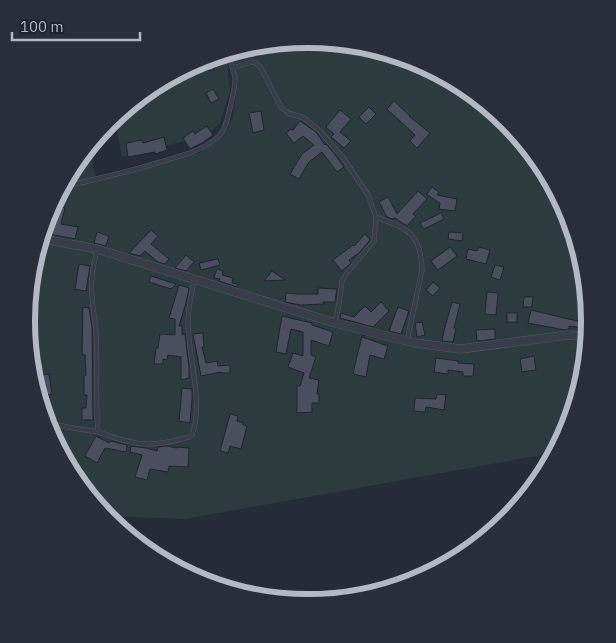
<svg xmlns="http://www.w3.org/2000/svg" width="616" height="643" font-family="'IBM Plex Sans',sans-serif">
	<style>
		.green { fill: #2b3b3e }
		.building { fill: #4a4e5f; stroke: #202430 }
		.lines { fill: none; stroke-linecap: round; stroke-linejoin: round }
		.lane-casing { stroke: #545864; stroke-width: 5 }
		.street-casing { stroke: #545864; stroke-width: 9 }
		.lane { stroke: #383d49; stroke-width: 4 }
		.street { stroke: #383d49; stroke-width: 8 }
		.rim { fill: none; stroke: #b4b8c5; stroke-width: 6 }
	</style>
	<rect width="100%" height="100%" fill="#252b39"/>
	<g class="green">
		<path d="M 308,40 L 416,61 L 507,122 L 568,214 L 590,322 L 568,430 L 553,453 L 185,519 L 106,516 L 48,429 L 26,322 L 42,240 L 45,240 C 48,221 53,203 66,189 L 65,188 L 88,153 L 91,155 L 96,178 L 199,153 L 224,136 L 232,120 L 238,80 L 230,55 Z"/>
		<polygon points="225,56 227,62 230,91 220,123 205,136 122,157 117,133 117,117 200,61"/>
	</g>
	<g class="building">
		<polygon points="213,59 214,70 202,71 201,61"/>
		<polygon points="213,89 219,99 211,103 206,93"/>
		<polygon points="394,101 410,116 409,116 430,133 417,148 410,141 415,135 387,109"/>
		<polygon points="369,107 376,114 366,124 359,117"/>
		<polygon points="340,110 351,119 340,132 351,141 344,148 331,137 334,134 326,127"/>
		<polygon points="261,111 264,130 253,133 249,113"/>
		<polygon points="300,121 316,132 325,145 326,144 333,152 344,167 337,172 322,152 309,162 299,179 290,174 302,154 314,145 303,136 294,143 286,133 291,129 293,130"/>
		<polygon points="207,126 213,135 202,143 190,149 183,138 193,131 195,134"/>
		<polygon points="164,137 167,150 155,154 155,152 128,157 126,143 142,140 143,143"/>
		<polygon points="432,187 439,192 437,195 457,199 455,211 439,209 440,203 426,194 427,194"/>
		<polygon points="418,191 427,199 413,214 416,216 407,226 395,218 392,219 387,217 379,202 388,197 397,214"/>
		<polygon points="57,206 65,208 61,224 78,227 75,239 44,233 45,225 52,227"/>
		<polygon points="441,213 444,219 424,229 420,223"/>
		<polygon points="151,230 158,236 151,244 169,259 165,264 158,262 145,251 140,256 129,253"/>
		<polygon points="97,232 109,236 106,246 94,243"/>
		<polygon points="449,232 463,233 462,241 448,239"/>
		<polygon points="365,234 370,240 359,253 349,260 351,263 342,271 333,260 353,245 354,246"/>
		<polygon points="450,247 457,256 438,270 431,261"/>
		<polygon points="479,247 490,250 486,264 466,259 468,249 477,251"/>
		<polygon points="186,255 194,262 186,271 175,268"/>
		<polygon points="218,259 220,265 201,270 199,263"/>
		<polygon points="79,264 90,266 86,291 75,289"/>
		<polygon points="495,265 504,267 500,280 491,277"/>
		<polygon points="217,269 223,271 222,275 233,278 232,283 237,284 237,287 219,281 220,279 214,278"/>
		<polygon points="272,271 285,280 264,281"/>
		<polygon points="151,276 176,284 171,289 149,282"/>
		<polygon points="433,282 440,288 433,296 426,290"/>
		<polygon points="179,285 189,288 186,303 179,326 182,326 182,335 185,334 189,368 189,378 181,380 181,357 168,355 167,360 163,359 163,364 154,364 156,348 158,348 160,334 175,335 175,319 169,318"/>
		<polygon points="318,288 337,289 335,302 323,302 324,304 301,305 285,302 286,293 298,294 318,294"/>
		<polygon points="487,292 498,293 496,315 485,314"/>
		<polygon points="524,297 533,297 532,307 523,307"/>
		<polygon points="381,302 389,311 373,327 340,318 341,313 354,317 365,306 371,312"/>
		<polygon points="452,302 460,304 454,328 456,328 453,342 442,341 445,326 445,327"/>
		<polygon points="83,307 89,308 92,327 93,420 82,420 82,408 86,408 87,395 84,395 84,376 86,375 85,355 82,354"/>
		<polygon points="398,307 409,311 401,334 389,331"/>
		<polygon points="29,308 37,308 37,319 27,319"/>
		<polygon points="531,310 577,321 586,321 585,328 569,326 569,329 565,330 528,323"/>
		<rect x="507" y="313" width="10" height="9"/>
		<polygon points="282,316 312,323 312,325 333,332 329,346 311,340 311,355 316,357 309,378 319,380 317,394 319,394 319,403 312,403 312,412 297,413 297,386 300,386 304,373 288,367 293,353 303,356 303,332 291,329 286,354 276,352"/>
		<polygon points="422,322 425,335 417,337 415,323"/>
		<polygon points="495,329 495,339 477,341 476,330"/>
		<polygon points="203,333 204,347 202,347 206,363 217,361 218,366 230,365 230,373 221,373 221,372 201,376 193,334"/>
		<polygon points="362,336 364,336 362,337 388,346 384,359 370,355 366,377 353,374 356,360"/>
		<polygon points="584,350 582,363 575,363 575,351"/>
		<polygon points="534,356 536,370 522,372 520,359"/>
		<polygon points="436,358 458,361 458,363 474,364 473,376 463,376 463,372 448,370 448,374 434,372"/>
		<polygon points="49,374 52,394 41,396 38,376"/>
		<polygon points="182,388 192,389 192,399 190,423 179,421"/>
		<polygon points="437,394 446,395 444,410 426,407 425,412 414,411 415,398 436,399"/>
		<polygon points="230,414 238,416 237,421 243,423 243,425 247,426 241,449 230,446 228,453 220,451"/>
		<polygon points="96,436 109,443 110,441 127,445 126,452 105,448 97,463 85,456"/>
		<polygon points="131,446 146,448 157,451 158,447 166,446 177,448 177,447 189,448 188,467 169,466 168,472 150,469 147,480 135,477 142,455 130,452"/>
	</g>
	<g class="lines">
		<defs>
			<g id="lane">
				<polyline points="233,68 251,62 256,63 261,68 281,107 288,113 304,118 320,131 344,159 368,195 376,217 374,241 347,273 342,281 339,304 335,323"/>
				<polyline points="492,112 520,141"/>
				<path d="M 66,186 C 97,179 129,172 160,162 C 180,156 203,151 219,136 C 227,128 228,114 231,104 C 236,81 238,77 227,56"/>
				<path d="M 376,217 C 408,229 421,233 422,270 L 407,341"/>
				<path d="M 97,249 C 95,259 92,269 92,279 C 90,297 95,315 96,333 C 98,366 95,399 98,432 C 113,437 130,444 145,444 C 160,445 175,441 189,437 L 192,435 C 204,403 188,356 188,322 C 188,308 192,293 194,279"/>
				<polyline points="46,422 67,427 98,432"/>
			</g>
			<polyline id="street" points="43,239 97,249 335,323 415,343 461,349 568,335 587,337"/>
		</defs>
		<use href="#lane" class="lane-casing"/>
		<use href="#street" class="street-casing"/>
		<use href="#lane" class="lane"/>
		<use href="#street" class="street"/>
	</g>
	<path d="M0 0H616V643H0ZM35 321a273 273 0 1 1 546 0a273 273 0 1 1-546 0Z" fill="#2a2e3a" fill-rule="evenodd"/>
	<path class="rim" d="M35 321a273 273 0 1 1 546 0a273 273 0 1 1-546 0Z"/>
	<path d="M12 32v8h128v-8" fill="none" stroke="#b4b8c5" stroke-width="2.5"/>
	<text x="20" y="32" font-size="15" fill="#b4b8c5" stroke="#1e222e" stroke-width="4" paint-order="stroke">100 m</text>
</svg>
